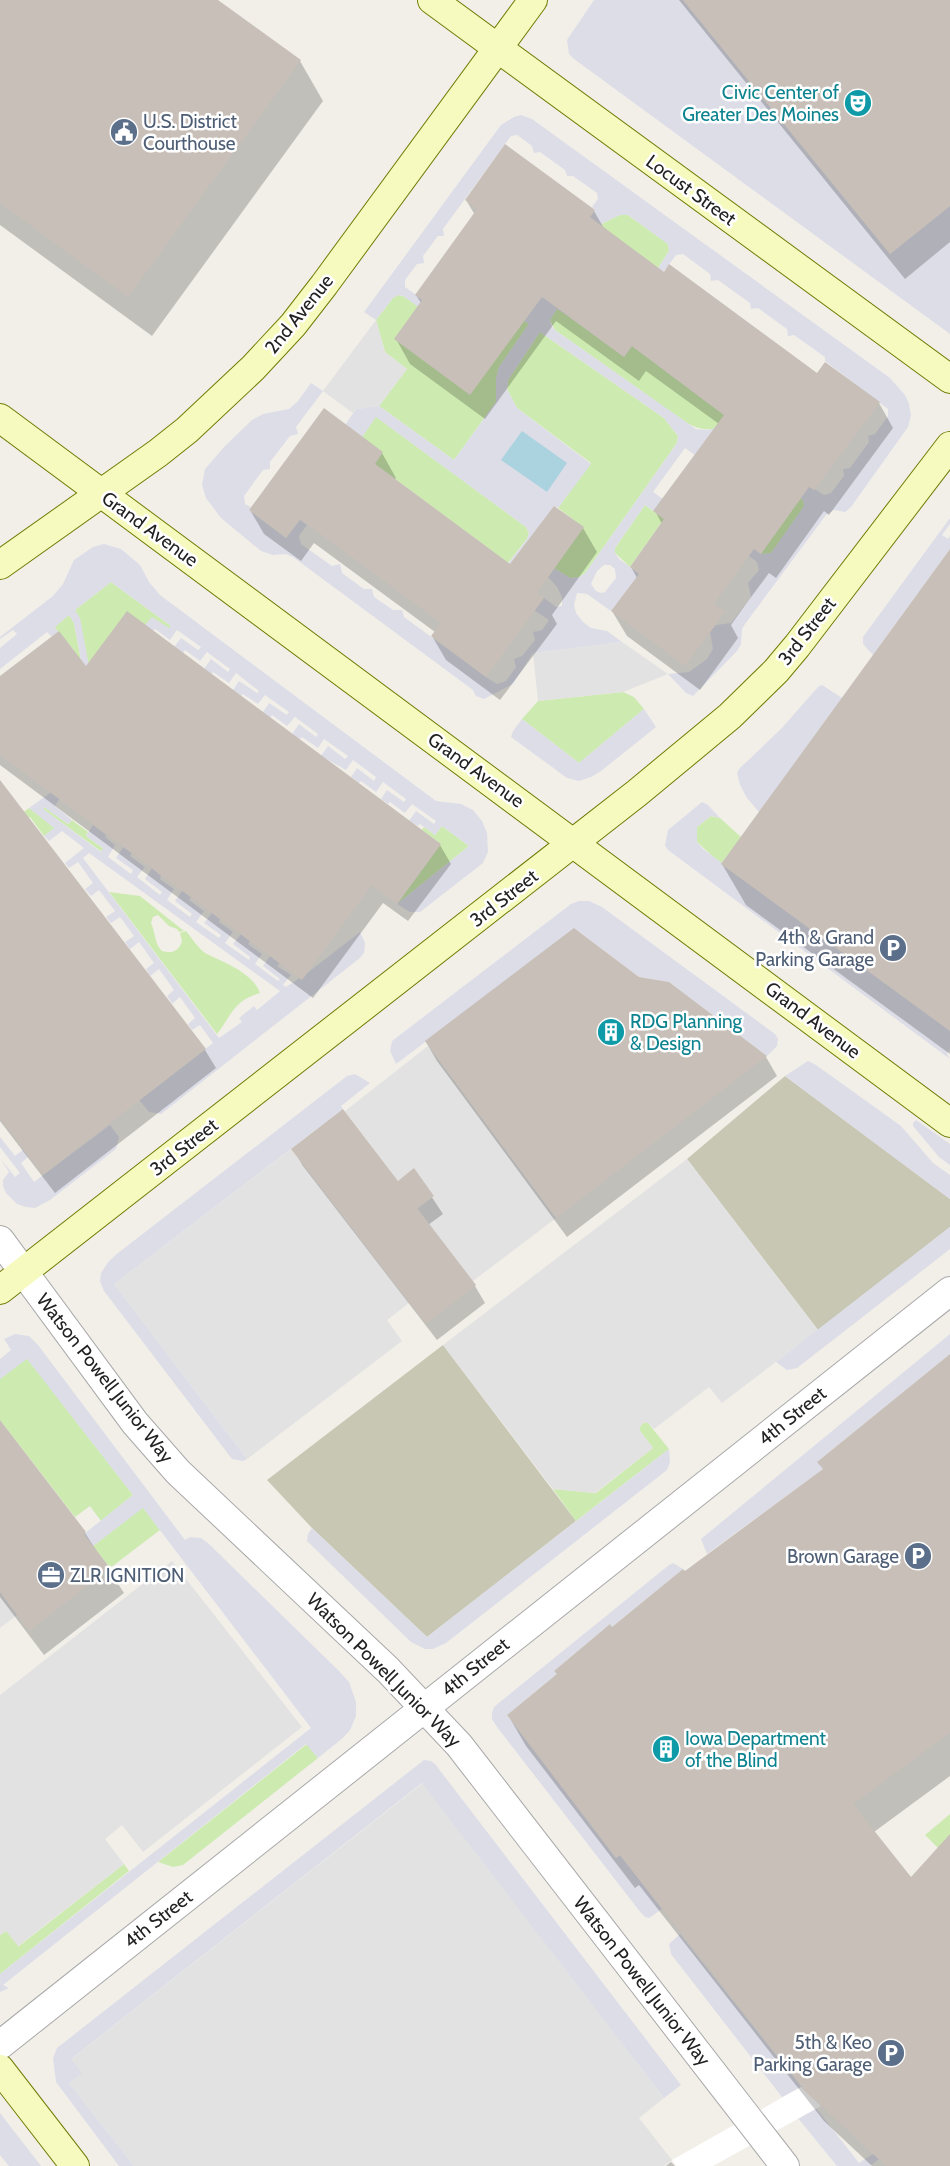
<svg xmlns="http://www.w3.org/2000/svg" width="950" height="2166" font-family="Cabin,sans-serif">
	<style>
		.construction { fill: #c7c7b4 }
		.grass { fill: #cdebb0 }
		.parking { fill: #e2e2e2 }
		.plaza { fill: #dddde8; fill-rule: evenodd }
		.water { fill: #aad3df }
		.pier { fill: #fff }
		.shadow { fill: #0003 }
		.building { fill: #c7bfb8 }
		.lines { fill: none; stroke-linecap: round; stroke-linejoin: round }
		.minor-casing { stroke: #a9a9a9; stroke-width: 30 }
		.secondary-casing { stroke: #707d05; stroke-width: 30 }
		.minor { stroke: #fff; stroke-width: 28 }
		.secondary { stroke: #f7fabf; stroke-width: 28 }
		.labels { text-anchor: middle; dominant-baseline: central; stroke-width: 5; stroke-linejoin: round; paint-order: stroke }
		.culture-label { font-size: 19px; fill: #0d838f; stroke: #fff; text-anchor: start }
		.service-label { font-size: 19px; fill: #4e5e75; stroke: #fff; text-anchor: end }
		.street-label { font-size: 19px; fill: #222; stroke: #fff }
	</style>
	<rect width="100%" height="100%" fill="#f2efe9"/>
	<g class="construction">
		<polygon points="785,1076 950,1199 950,1227 818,1330 687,1159"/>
		<polygon points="443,1345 576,1521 427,1637 312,1528 267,1480"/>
	</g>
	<g class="grass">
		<polygon points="620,215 628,215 668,244 669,251 658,268 583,251 603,223"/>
		<polygon points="398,295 403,296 418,306 513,313 529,324 499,367 496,379 496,402 454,460 379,406 407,369 385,352 376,320 393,298"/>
		<path d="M 557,308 L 624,357 L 632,346 L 736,424 C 714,429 704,434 684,421 L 555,330 L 550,320 Z"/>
		<polygon points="540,332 664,418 678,436 677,443 586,572 580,577 570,578 549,565 583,527 558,508 591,463 517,408 507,389 508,380"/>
		<polygon points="375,416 526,527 529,533 527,539 508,563 375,464 362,437"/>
		<polygon points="784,485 803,500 805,506 771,553 761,554"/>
		<polygon points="645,505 664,519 630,567 615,553 615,548"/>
		<polygon points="111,582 171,626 170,629 145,625 127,612 101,647 94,693 75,610"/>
		<polygon points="69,615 74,623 88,697 68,655 74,650 54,627"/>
		<polygon points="623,692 634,697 644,709 579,763 522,719 538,701"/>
		<polygon points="44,807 68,824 72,820 88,832 86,836 104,849 102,852 43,809"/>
		<polygon points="29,808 55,828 44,836 30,817 0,840 0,830"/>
		<polygon points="711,816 720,818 741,837 721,864 697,842 697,827"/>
		<polygon points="442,826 469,846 397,904 441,844 422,830 424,827 435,835"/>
		<path d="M 109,892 L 140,896 L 184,931 L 179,932 L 177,929 L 169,926 L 158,915 L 153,917 L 151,923 C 156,933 154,943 162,951 C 172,954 179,951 182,941 L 180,933 L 186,931 C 192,938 199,950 207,954 C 225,963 253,973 260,993 C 233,1001 232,1015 217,1034 Z"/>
		<polygon points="27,1358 133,1495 101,1521 90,1506 75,1517 0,1420 0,1379"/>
		<polygon points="643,1423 648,1423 669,1449 576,1521 553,1489 596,1493 653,1448 640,1431 640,1427"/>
		<polygon points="143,1507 160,1530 110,1568 93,1546"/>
		<polygon points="307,1744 318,1758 183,1865 173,1867 158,1862"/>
		<polygon points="950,1814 950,1838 938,1848 925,1835"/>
		<polygon points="124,1864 129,1871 0,1974 0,1935 6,1931 19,1946"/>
	</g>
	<g class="parking">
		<polygon points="376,320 385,352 407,369 379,406 356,409 353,413 323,391"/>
		<polygon points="622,642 668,674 623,692 538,701 533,653"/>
		<polygon points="428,1046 556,1218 473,1281 417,1209 434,1196 414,1169 398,1181 345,1111"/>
		<polygon points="291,1149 409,1303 387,1320 402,1341 247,1459 114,1284"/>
		<polygon points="687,1159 818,1330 722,1403 709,1387 654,1429 648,1423 643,1423 640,1427 640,1431 653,1448 595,1493 553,1489 443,1345"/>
		<polygon points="172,1561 302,1727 143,1852 122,1825 105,1839 124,1864 18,1946 6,1931 0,1935 0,1695"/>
		<polygon points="0,1592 17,1615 0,1628"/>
		<polygon points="423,1783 664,2098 639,2118 672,2160 664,2166 134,2166 69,2083 81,2073 70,2060"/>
	</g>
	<g class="plaza">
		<polygon points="594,0 683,0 890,254 950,206 950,334 574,59 569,54 567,40"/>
		<path d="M 521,115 L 532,119 L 890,378 L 905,395 L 909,404 L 911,415 L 908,427 L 851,507 L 845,512 L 834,510 L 826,515 L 745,624 L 742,629 L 741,644 L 737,651 L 693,696 L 686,693 L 668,674 L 689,672 L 707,659 L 713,649 L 710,632 L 713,628 L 716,625 L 731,623 L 751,597 L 748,583 L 759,570 L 757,562 L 749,556 L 754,548 L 761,554 L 771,553 L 804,506 L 803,500 L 784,485 L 725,477 L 685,448 L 653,492 L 663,499 L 654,511 L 645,505 L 615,548 L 615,553 L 619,559 L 644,577 L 635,580 L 611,611 L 587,594 L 577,593 L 574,605 L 576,613 L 583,622 L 591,628 L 607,631 L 622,642 L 533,653 L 513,684 L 484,699 L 476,696 L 473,690 L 293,557 L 286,554 L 273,555 L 261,551 L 221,518 L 206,498 L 202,485 L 205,469 L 224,447 L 252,420 L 263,414 L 289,409 L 298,401 L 311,383 L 323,391 L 296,427 L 298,434 L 290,436 L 270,462 L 270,469 L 263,470 L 244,496 L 245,504 L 251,507 L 249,510 L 286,538 L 300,520 L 307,525 L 299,536 L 301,544 L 332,566 L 340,564 L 342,573 L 364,589 L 372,589 L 374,597 L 393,610 L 402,610 L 404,617 L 486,677 L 497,684 L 506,681 L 516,667 L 514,659 L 522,656 L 535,640 L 533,632 L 542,630 L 549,620 L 534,610 L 544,598 L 556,607 L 562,606 L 562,597 L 557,587 L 548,577 L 499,575 L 527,539 L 529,533 L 526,527 L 376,417 L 362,437 L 345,425 L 356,409 L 379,406 L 454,460 L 496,402 L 496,379 L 499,367 L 529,324 L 513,313 L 572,243 L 595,210 L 592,207 L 598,199 L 597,193 L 573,176 L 567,176 L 565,170 L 540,152 L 534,153 L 532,146 L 517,135 L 511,136 L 443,229 L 444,236 L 438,236 L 423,256 L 424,263 L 417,264 L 405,280 L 405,287 L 429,304 L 424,311 L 403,296 L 398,295 L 393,298 L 376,320 L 364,312 L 501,125 L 514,117 ZM 620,215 L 628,215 L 668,244 L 669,251 L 658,268 L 659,278 L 676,255 L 683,254 L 710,274 L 711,281 L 718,280 L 750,303 L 751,309 L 758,308 L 787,329 L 788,336 L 794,335 L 825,357 L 825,361 L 888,409 L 888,416 L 875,434 L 868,436 L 869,442 L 850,468 L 843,469 L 844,476 L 831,493 L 824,495 L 815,489 L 814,490 L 781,466 L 736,424 L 707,430 L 696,429 L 555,330 L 551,325 L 550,320 L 557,309 L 568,316 L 583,251 L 603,223 ZM 540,332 L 664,418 L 678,436 L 677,443 L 586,572 L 580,577 L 570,578 L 549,565 L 539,527 L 554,506 L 558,508 L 591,464 L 517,408 L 507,389 L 508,380 ZM 604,565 L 610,565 L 615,569 L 616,578 L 605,592 L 601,593 L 596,591 L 591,584 L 597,571 Z"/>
		<polygon points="950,518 950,524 942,535 948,539 950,536 950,549 873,655 863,644 863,637"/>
		<polygon points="104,544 121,549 140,565 149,582 160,595 436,801 461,804 473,810 482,821 487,833 488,852 483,863 420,912 410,912 397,904 469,846 442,826 435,835 420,824 418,826 409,821 416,811 434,824 436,821 412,804 405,813 390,802 388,804 381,799 387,790 404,802 406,799 383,782 376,792 361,781 359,783 351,777 357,768 374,781 376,777 353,760 346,770 321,756 328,746 345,759 348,756 324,739 318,748 302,737 300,739 296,737 292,734 299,724 316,737 318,734 295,717 287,726 272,715 270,718 263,712 269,703 287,715 289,712 265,695 258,704 243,694 241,696 233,690 239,681 257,693 259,691 236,673 229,683 213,672 212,674 204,669 211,659 228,672 230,669 207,652 200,661 185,650 183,653 174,647 181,638 198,650 201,647 177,630 170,640 155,629 153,631 145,625 152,617 169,628 171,626 111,582 75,610 80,618 94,692 88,697 74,623 69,615 55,627 58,632 52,637 47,632 0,669 0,648 17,634 13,630 0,639 0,637 53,596 63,584 74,560 93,547"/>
		<polygon points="822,685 842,698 759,812 747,798 740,785 737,773 739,769 781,729 818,687"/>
		<polygon points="644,709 656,727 601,771 591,777 579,781 567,778 511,737 513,731 522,719 579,763"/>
		<path d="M 60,786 L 62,795 L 55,806 L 72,820 L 68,824 L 44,807 L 43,809 L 101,852 L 103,848 L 86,836 L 93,825 L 106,835 L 105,837 L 115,845 L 108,857 L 131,874 L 133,870 L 116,858 L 123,847 L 132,853 L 130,856 L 145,867 L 137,877 L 160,895 L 162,892 L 145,879 L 152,868 L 161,876 L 160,879 L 174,889 L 167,900 L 190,917 L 192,914 L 175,901 L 182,891 L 187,894 L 191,897 L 189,900 L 204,911 L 196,922 L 219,938 L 221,935 L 204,923 L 212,913 L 220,919 L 219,922 L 233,932 L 225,943 L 249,960 L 250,957 L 233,944 L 241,934 L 250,941 L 248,944 L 262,954 L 255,964 L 278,981 L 280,979 L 263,966 L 270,956 L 280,963 L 277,966 L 291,975 L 283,985 L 286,987 L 306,974 L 360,932 L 365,943 L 364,953 L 360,958 L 161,1114 L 149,1112 L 139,1100 L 213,1043 L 200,1025 L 192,1030 L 188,1024 L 195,1018 L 180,997 L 172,1004 L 167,996 L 174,990 L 159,969 L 150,976 L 146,969 L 154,963 L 139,942 L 130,949 L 125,942 L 134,936 L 120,917 L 111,923 L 106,917 L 115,911 L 99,890 L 91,896 L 85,889 L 93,883 L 78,862 L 69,868 L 65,863 L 84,848 L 62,831 L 49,841 L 44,836 L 54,828 L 29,808 ZM 89,853 L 280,991 L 279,992 L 257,1010 L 254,1006 L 239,1018 L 242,1022 L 219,1038 L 83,858 Z"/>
		<polygon points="702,802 708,805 720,818 711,816 697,827 697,842 703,849 950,1031 950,1049 947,1054 950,1059 668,850 665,845 668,830"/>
		<polygon points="579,901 589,901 602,907 775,1034 778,1039 777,1046 767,1056 669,982 639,977 581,933 573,931 396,1064 390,1051 392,1041 571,904"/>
		<polygon points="808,1061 816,1065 901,1126 933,1163 950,1175 950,1199 785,1076"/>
		<polygon points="355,1074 370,1083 341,1106 343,1109 114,1284 247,1459 243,1461 232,1459 104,1291 100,1281 101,1273 109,1261 118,1253 347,1076"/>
		<polygon points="916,1120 950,1144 950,1165 939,1157 913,1126 913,1123"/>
		<polygon points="110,1125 119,1137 116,1149 50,1200 35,1208 26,1207 17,1204 6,1193 3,1186 3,1180 9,1172 0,1158 15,1177 20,1173 0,1147 0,1137 15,1156 23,1150 28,1157 21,1163 34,1182"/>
		<polygon points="950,1227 950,1249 797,1368 787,1370 776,1362"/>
		<polygon points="15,1334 29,1336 38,1345 185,1540 190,1537 201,1538 209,1544 339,1671 349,1682 356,1702 356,1716 350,1730 344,1737 318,1758 306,1744 3,1985 9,1988 0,1992 0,1974 311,1728 143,1508 93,1546 84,1534 133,1495 27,1359 0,1379 0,1359 11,1350 4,1339"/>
		<polygon points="950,1334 950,1354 818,1461 823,1469 707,1554 701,1539"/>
		<polygon points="669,1449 670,1462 667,1470 446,1643 433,1649 425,1649 411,1642 307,1541 308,1534 312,1528 427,1637"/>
		<polygon points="673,1563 683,1569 612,1627 610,1624 554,1671 557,1674 507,1715 616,1858 620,1855 662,1909 649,1918 645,1917 641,1913 497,1727 492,1719 492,1713 494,1707 500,1702 669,1565"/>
		<polygon points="424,1760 431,1761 435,1764 681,2085 664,2098 422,1783 71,2059 82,2073 69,2083 134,2166 119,2166 56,2082 53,2058 57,2048"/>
		<polygon points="680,1934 787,2069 806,2081 801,2087 782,2097 671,1954 669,1944"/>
		<polygon points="816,2108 859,2163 873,2154 879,2159 870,2166 837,2166 798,2118"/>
		<polygon points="0,2113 41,2166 9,2166 0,2155"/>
	</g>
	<polygon class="water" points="522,431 567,463 547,492 501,460"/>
	<polygon class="pier" points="801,2087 821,2106 713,2166 676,2166 672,2160"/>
	<g class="shadow">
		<polygon points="0,0 216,0 300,61 323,101 152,336 0,225"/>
		<polygon points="679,0 950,0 950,242 905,279"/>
		<polygon points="466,200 594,211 605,230 664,274 817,374 879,403 893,428 829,515 824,511 776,578 769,573 746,604 731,625 738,638 700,690 627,636 612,611 637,578 631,567 662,524 655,511 719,424 646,371 639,381 556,321 485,419 410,364 396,339 421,303 416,295 475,215"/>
		<polygon points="382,453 396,478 394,480 510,566 583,528 597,552 552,615 557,624 500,700 446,660 432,636 435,632 314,543 301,561 264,534 250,510"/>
		<polygon points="950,552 950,1054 746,905 722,864"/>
		<polygon points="86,668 440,845 451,864 408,921 383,903 313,998 0,765 0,679"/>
		<polygon points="0,782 205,1050 216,1068 55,1193 0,1121"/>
		<polygon points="639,978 766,1057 777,1076 567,1237 437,1061 426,1042"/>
		<polygon points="293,1149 397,1183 414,1170 443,1214 428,1225 475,1286 485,1303 437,1340 303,1166"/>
		<polygon points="950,1355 950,1776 874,1832 911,1879 950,1839 950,2166 872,2166 824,2121 639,1885 635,1888 526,1746 508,1715 612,1629 684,1573 824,1470 819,1462"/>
		<polygon points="0,1422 85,1533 124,1593 44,1655 0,1597"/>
		<polygon points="671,2162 675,2166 666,2166"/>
	</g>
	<g class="building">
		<polygon points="0,0 218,0 301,60 128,297 0,203"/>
		<polygon points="683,0 950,0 950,206 890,254"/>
		<polygon points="505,144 595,210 590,217 664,272 669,264 817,373 825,362 880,402 814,490 809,487 761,554 754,549 732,579 714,604 725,612 685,666 611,611 639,574 630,567 664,519 653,511 724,415 632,346 624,357 542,297 470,395 394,339 422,300 415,295 477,209 465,200"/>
		<polygon points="324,408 383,452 375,464 510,564 554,506 584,527 537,593 544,598 486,677 431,636 441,623 300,519 286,538 249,510"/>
		<polygon points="950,549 950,1031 721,864"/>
		<polygon points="127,611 441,844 397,904 372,885 302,980 0,755 0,676 59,631 86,666"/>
		<polygon points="0,780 206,1049 43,1175 0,1118"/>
		<polygon points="574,928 639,977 669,982 767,1056 556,1218 425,1041"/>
		<polygon points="343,1109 398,1181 414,1168 434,1196 417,1208 476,1285 426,1324 291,1149"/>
		<polygon points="950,1354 950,1733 853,1804 911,1877 950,1834 950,2166 886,2166 804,2090 620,1855 616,1858 507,1715 557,1674 554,1671 610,1624 612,1627 683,1569 685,1571 823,1469 817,1462"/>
		<polygon points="0,1420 86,1532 84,1534 110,1568 29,1631 0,1592"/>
	</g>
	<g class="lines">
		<defs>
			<g id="minor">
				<polyline points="0,1240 135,1423 178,1472 388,1670 459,1745 785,2166"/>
				<polyline points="0,2045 950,1291"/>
			</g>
			<g id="secondary">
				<polyline points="432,0 950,379"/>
				<polyline points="0,418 950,1123"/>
				<polyline points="0,565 158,453 187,430 253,368 293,325 324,285 533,0"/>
				<polyline points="0,1290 637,793 730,716 776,671 797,646 950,446"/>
				<polyline points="0,2069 75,2166"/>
			</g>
		</defs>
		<use href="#minor" class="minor-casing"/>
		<use href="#secondary" class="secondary-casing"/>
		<use href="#minor" class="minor"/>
		<use href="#secondary" class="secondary"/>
	</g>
	<defs>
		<symbol id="theatre-disc" viewBox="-11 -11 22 22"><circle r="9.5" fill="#0f9aa8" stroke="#fff"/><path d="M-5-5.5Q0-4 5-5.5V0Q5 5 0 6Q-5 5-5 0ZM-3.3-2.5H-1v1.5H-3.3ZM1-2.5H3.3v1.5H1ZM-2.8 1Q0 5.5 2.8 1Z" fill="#fff"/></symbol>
		<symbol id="civic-disc" viewBox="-11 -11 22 22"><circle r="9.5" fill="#5c6f8a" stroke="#fff"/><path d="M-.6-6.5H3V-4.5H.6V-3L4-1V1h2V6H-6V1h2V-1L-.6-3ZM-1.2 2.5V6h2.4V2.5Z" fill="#fff"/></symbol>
		<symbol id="parking-disc" viewBox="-11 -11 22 22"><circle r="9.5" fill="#5c6f8a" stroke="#fff"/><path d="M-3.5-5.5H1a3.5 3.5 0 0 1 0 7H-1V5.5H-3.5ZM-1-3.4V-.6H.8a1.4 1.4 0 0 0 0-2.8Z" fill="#fff"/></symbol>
		<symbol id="building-disc" viewBox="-11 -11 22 22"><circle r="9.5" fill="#0f9aa8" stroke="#fff"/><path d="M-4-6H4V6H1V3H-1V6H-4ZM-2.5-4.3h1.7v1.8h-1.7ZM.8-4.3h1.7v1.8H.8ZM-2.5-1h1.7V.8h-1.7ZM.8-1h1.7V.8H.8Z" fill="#fff"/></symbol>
		<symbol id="office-disc" viewBox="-11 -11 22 22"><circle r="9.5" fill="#5c6f8a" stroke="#fff"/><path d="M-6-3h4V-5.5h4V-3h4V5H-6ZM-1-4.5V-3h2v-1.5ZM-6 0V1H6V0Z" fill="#fff"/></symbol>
	</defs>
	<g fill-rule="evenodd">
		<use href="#theatre-disc" x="842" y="87" width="32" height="32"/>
		<use href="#civic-disc" x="108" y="116" width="32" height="32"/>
		<use href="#parking-disc" x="877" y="932" width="32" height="32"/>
		<use href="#building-disc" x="595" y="1016" width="32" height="32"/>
		<use href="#parking-disc" x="902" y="1540" width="32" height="32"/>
		<use href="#office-disc" x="35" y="1559" width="32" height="32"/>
		<use href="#building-disc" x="650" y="1733" width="32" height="32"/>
		<use href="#parking-disc" x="875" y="2037" width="32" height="32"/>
	</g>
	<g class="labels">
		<g class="culture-label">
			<text x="839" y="92" text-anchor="end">Civic Center of<tspan x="839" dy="22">Greater Des Moines</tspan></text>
			<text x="630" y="1021">RDG Planning<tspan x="630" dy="22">&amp; Design</tspan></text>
			<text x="685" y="1738">Iowa Department<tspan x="685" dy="22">of the Blind</tspan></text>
		</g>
		<g class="service-label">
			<text x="143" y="121" text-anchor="start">U.S. District<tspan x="143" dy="22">Courthouse</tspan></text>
			<text x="874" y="937">4th &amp; Grand<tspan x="874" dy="22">Parking Garage</tspan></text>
			<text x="899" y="1556">Brown Garage</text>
			<text x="70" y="1575" text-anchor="start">ZLR IGNITION</text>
			<text x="872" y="2042">5th &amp; Keo<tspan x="872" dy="22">Parking Garage</tspan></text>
		</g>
		<g class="street-label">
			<text transform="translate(691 190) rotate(36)">Locust Street</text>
			<text transform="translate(299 314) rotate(-51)">2nd Avenue</text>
			<text transform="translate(150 529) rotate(36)">Grand Avenue</text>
			<text transform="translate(807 631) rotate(-52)">3rd Street</text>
			<text transform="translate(476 770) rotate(36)">Grand Avenue</text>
			<text transform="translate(504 898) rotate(-38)">3rd Street</text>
			<text transform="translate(813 1020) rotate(37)">Grand Avenue</text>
			<text transform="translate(184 1147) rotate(-38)">3rd Street</text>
			<text transform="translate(105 1378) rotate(52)">Watson Powell Junior Way</text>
			<text transform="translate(792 1416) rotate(-39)">4th Street</text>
			<text transform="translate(475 1667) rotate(-39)">4th Street</text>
			<text transform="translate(384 1670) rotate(45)">Watson Powell Junior Way</text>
			<text transform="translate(158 1919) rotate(-38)">4th Street</text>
			<text transform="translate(642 1981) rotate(52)">Watson Powell Junior Way</text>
		</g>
	</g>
</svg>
